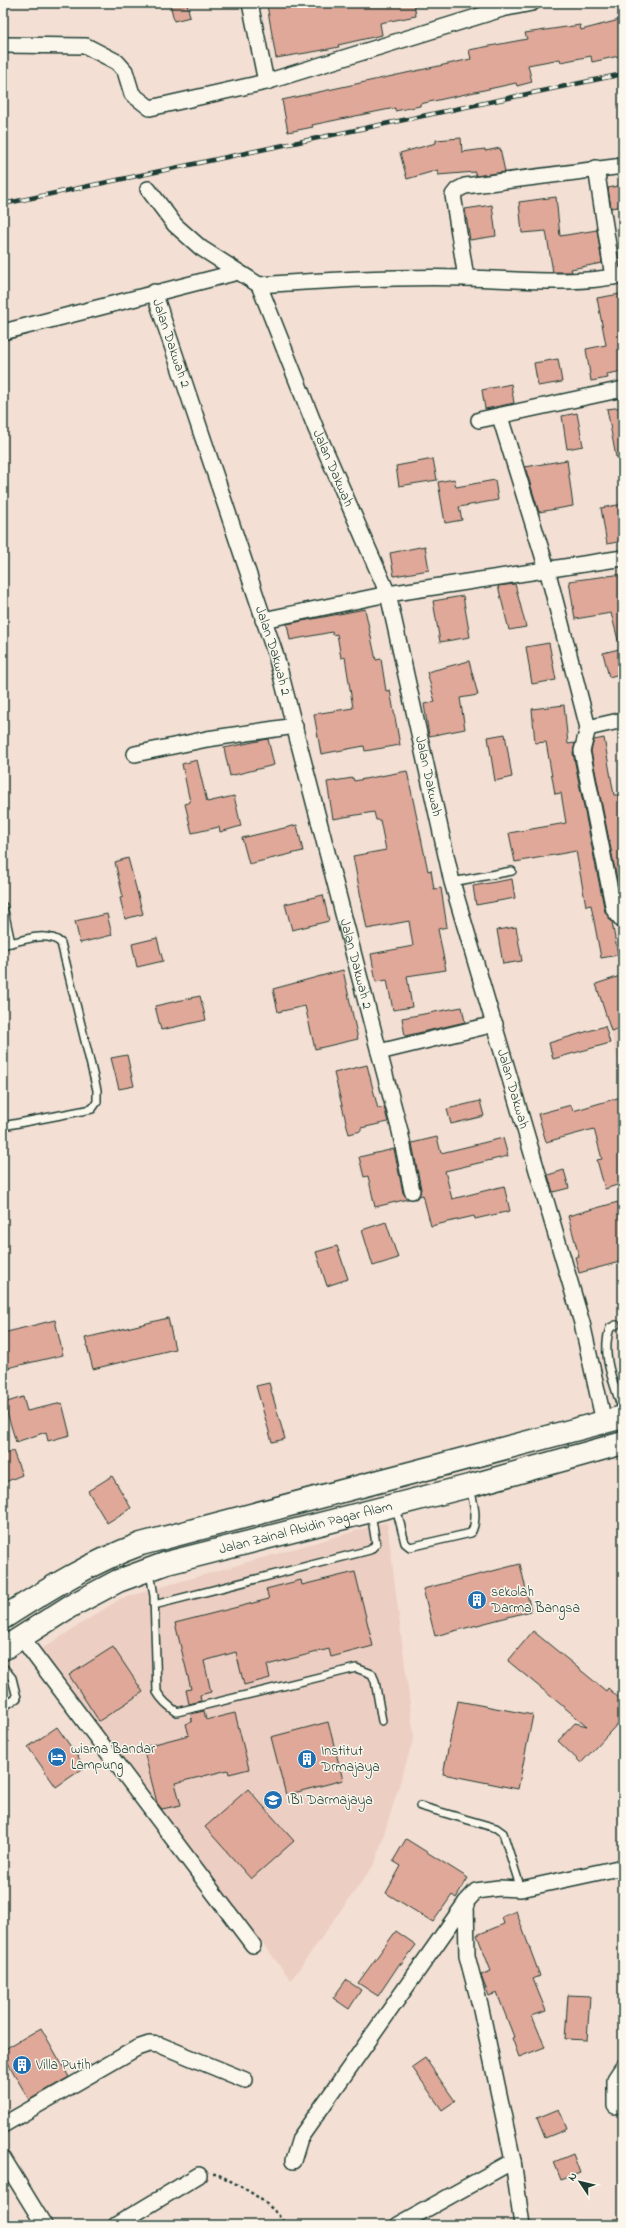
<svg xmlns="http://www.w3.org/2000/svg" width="626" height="2228" font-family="'Indie Flower',sans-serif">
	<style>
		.built { fill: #edcec2 }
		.building { fill: #e0a899; stroke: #1f3d34 }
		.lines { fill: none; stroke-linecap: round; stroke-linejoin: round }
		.service-casing { stroke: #1f3d34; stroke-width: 10 }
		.minor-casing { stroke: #1f3d34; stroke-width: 18 }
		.trunk-casing { stroke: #1f3d34; stroke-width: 25 }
		.path { stroke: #1f3d34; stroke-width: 2.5; stroke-dasharray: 3 3; stroke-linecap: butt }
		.service { stroke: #fbf7ec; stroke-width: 7 }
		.minor { stroke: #fbf7ec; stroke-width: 15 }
		.trunk { stroke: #fbf7ec; stroke-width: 22 }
		.rail-casing { stroke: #1f3d34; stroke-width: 4.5 }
		.rail { stroke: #fbf7ec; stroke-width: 3; stroke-dasharray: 9; stroke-linecap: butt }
		.labels { text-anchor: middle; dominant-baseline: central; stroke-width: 3; stroke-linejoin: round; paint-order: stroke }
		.street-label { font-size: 14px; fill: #1f3d34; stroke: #fbf7ec }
		.poi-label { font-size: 14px; fill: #1f3d34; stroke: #fbf7ec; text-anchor: start }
	</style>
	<rect width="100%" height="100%" fill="#f3dfd3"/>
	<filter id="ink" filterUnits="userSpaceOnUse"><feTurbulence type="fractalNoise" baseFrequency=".025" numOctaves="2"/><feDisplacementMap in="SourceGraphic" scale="8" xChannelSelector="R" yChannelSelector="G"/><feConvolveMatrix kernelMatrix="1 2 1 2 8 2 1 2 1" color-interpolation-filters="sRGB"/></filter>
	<g filter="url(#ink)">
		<g class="built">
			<polygon points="623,975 623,1085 611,1031 596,984"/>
			<polygon points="387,1522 414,1737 375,1863 291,1980 37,1652 120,1599"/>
		</g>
		<g class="building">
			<polygon points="170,3 187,3 190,17 174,21"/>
			<polygon points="275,3 414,3 416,16 380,23 382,35 338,45 339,47 318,51 276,58 267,5"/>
			<polygon points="623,19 623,55 592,62 591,56 561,62 560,59 528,65 532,82 517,86 516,83 420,104 420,106 395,111 395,108 370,113 312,125 313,127 288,132 282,100 471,59 469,50 527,39 525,33 580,25 581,30"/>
			<polygon points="461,138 462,152 485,149 485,151 500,148 505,172 476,176 475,172 438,175 438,170 407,179 400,153 436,143 436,140"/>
			<polygon points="623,185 623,206 611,208 608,188"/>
			<polygon points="556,197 560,236 597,230 602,263 571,269 572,272 553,272 546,231 522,233 519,202"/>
			<polygon points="492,205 496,236 470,240 465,209"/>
			<polygon points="620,294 623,311 623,371 607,374 608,378 591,381 586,349 606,345 597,298"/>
			<polygon points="558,359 562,382 538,386 534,363"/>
			<polygon points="511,384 514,403 485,409 482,390"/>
			<polygon points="623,407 623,457 616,457 607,409"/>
			<polygon points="577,413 583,446 567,449 562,416"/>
			<polygon points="433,459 437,480 399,486 396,466"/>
			<polygon points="567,460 573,506 539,512 525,467"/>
			<polygon points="454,479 456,487 495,480 498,500 459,507 462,520 445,523 438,482"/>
			<polygon points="623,504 623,541 607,544 601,508"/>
			<polygon points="425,546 429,570 394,576 390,553"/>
			<polygon points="623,574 623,640 618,640 611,613 575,619 569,581"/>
			<polygon points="515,584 526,627 509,630 498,586"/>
			<polygon points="463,596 470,637 440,642 433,601"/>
			<polygon points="365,609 376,660 381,659 386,691 390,690 400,745 365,751 364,746 321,754 314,714 353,708 345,657 341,658 337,634 333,635 332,632 290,640 287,624"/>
			<polygon points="549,643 556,680 532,684 526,647"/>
			<polygon points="623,648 623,673 609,677 603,653"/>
			<polygon points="469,661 478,695 460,698 465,729 429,736 424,704 435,702 427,672"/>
			<polygon points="564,705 568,744 575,743 573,753 605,912 612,922 618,955 601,958 591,905 586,906 576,851 515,862 509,833 566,823 561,793 555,794 546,742 535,743 532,709"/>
			<polygon points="505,734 512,777 495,781 488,737"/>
			<polygon points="604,738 614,795 619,795 623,818 623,898 621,899 591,751 594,740"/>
			<polygon points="268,739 274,765 230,776 224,748"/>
			<polygon points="197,760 207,802 234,796 241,826 220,832 219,827 192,833 185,804 190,802 182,764"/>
			<polygon points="407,771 428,871 431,870 434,889 441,888 447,927 438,929 446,970 407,976 412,1007 393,1010 387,980 376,982 371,954 413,946 409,921 367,929 353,856 386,850 380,820 376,820 374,812 333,819 327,782 353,778 354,781"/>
			<polygon points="297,825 303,851 249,864 242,838"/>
			<polygon points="128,858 143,914 125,919 120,898 123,897 115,862"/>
			<polygon points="512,879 515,898 476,905 473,886"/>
			<polygon points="323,895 329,921 292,930 285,904"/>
			<polygon points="107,914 112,935 80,943 75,921"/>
			<polygon points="516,927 522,961 503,964 497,930"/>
			<polygon points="157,938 163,961 137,967 132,944"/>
			<polygon points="343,970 358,1039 315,1049 305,1006 278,1012 273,989"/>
			<polygon points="623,975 623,1027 611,1031 596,984"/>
			<polygon points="200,996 206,1020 161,1030 155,1006"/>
			<polygon points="462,1007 465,1022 405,1036 402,1018"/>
			<polygon points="605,1026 610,1043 553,1059 549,1043"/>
			<polygon points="127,1055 134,1086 119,1089 111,1058"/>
			<polygon points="367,1065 378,1109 384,1107 388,1122 361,1128 361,1131 349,1134 334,1073"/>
			<polygon points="621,1097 623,1105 623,1183 605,1189 597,1160 602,1159 594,1129 546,1142 538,1114 571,1105 573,1111"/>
			<polygon points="480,1101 484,1116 451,1124 447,1109"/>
			<polygon points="437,1137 441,1153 503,1138 508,1156 445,1171 452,1199 504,1186 510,1211 475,1219 474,1216 431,1226 423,1195 419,1196 421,1189 412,1143"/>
			<polygon points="394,1149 403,1193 408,1199 375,1207 368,1176 364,1177 359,1157"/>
			<polygon points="564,1170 569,1188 553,1192 548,1175"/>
			<polygon points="618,1202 623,1221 623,1261 579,1273 575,1257 579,1256 568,1216"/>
			<polygon points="386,1222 398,1258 373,1266 362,1230"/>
			<polygon points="337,1246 348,1279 327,1286 316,1252"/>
			<polygon points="168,1318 175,1349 93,1369 85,1338"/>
			<polygon points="55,1320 63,1355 3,1369 3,1333"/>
			<polygon points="269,1383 285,1439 272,1442 256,1386"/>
			<polygon points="23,1397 27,1411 62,1403 70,1435 48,1441 46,1432 16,1442 4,1403"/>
			<polygon points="13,1451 22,1475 3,1483 3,1455"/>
			<polygon points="112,1476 131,1508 107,1523 88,1491"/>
			<polygon points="520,1564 531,1611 435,1636 423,1589"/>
			<polygon points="355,1572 373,1646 331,1657 329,1649 267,1665 270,1678 244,1685 236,1652 204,1661 211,1692 200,1695 201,1701 189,1704 186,1690 191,1689 175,1623 269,1599 266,1589 301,1580 302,1585"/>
			<polygon points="533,1631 606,1691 608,1688 623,1702 623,1718 581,1763 558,1741 575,1723 587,1726 508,1661"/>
			<polygon points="113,1647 143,1692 99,1721 69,1675"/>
			<polygon points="458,1701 533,1715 518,1789 443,1774"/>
			<polygon points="204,1711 206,1720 235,1713 249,1769 229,1774 228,1770 175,1783 181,1805 162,1809 157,1803 143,1747 189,1735 186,1724 192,1722 191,1714"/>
			<polygon points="328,1722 343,1780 286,1795 271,1737"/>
			<polygon points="57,1727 85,1767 56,1787 28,1747"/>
			<polygon points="248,1789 294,1841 251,1879 205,1827"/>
			<polygon points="406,1839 468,1878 456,1898 452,1895 433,1922 386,1893 401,1866 393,1861"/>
			<polygon points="516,1911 540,1976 533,1979 546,2011 532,2016 545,2047 519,2057 512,2038 514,2037 497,1993 489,1996 483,1981 481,1975 491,1971 477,1935 504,1924 502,1917"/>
			<polygon points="396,1931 416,1945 401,1965 400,1963 378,1996 358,1983"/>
			<polygon points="346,1980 361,1990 349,2009 333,1998"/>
			<polygon points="568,1995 590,1996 587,2040 565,2039"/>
			<polygon points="41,2028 69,2077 29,2100 3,2054 3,2050"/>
			<polygon points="425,2058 455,2101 442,2110 412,2067"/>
			<polygon points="559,2109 567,2129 545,2138 537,2118"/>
			<polygon points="573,2154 580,2173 561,2180 554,2162"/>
		</g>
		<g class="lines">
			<defs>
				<g id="service">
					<polyline points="452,882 512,871"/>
					<polyline points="3,906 11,943"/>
					<path d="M 3,945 C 20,941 47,930 61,943 L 97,1090 L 97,1102 L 92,1109 L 3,1126"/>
					<path d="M 616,1325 L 610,1328 C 600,1356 615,1385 623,1412"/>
					<path d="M 396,1507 L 405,1543 L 410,1547 L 471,1533 C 479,1519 473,1501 470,1488"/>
					<path d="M 150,1572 L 154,1596 L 157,1692 C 162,1701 168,1706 177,1712 L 356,1668 L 372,1674 L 375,1681 L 382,1721"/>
					<polyline points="154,1605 370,1550 376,1544 371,1513"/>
					<polyline points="3,1667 12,1678 17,1698 3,1707"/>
					<polyline points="420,1806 496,1828 503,1833 521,1889"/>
				</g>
				<g id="minor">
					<polyline points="250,3 266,82"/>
					<polyline points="3,45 86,46 117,62 125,71 132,94 150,108 266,82 502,9 532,3"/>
					<polyline points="596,168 613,277"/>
					<path id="s1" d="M 148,189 L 175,225 L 201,248 L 259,285 L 316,429 L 388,594 L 452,882 L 582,1323 L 604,1422"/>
					<polyline points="466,278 453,195 457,190 465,186 623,166"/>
					<path d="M 259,285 C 328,280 397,276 466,278 C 518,279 571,286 623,275"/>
					<path id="s2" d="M 154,292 L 276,656 L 379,1052 L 495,1024"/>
					<polyline points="3,332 238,272"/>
					<polyline points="500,417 547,569 588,728 582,751 614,910 623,921"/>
					<polyline points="479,420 623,389"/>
					<polyline points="263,620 388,594 623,558"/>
					<polyline points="588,728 623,720"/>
					<polyline points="135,754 207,739 295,726"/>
					<polyline points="379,1052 400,1131 412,1191"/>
					<polyline points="21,1637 253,1945"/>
					<polyline points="615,2106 615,2079 623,2067"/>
					<polyline points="3,2125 137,2048 149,2044 160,2045 245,2080"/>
					<polyline points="3,2158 44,2225"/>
					<polyline points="293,2161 300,2138 466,1902"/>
					<polyline points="116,2225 199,2175"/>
					<polyline points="398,2225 513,2161"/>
					<polyline points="522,2225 513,2161 481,2009 467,1956 466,1902 476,1891 483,1890 499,1888 521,1889 623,1867"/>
				</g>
				<g id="trunk">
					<path d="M 3,1618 C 48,1589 91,1562 141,1544 L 623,1417"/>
					<path id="s3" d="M 3,1649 L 69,1607 L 118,1581 L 167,1563 L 469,1486 L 623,1443"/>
				</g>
			</defs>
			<use href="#service" class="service-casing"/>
			<use href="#minor" class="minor-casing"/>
			<use href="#trunk" class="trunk-casing"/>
			<path class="path" d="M 213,2174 L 217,2174 C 244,2188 269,2200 286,2225"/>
			<use href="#service" class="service"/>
			<use href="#minor" class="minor"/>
			<use href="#trunk" class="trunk"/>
			<defs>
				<polyline id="rail" points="3,204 623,74"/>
			</defs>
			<use href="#rail" class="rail-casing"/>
			<use href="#rail" class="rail"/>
		</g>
	</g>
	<defs>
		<symbol id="building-disc" viewBox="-11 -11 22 22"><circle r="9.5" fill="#1f6fb2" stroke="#fbf7ec"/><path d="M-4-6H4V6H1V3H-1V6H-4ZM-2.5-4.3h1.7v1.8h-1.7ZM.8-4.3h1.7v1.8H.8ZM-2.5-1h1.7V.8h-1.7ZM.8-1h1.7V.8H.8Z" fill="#fff"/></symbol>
		<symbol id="hotel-disc" viewBox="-11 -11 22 22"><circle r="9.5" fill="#1f6fb2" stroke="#fbf7ec"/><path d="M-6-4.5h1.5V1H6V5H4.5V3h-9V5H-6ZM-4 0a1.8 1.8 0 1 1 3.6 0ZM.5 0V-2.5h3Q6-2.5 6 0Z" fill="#fff"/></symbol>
		<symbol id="university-disc" viewBox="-11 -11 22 22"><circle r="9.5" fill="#1f6fb2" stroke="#fbf7ec"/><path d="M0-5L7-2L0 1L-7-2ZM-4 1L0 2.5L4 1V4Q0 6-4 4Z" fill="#fff"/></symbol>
	</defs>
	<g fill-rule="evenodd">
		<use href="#building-disc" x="466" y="1589" width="22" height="22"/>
		<use href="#hotel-disc" x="46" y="1746" width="22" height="22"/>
		<use href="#building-disc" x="296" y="1748" width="22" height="22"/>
		<use href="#university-disc" x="262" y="1789" width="22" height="22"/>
		<use href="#building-disc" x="11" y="2054" width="22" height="22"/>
	</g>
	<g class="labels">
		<g class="street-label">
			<text stroke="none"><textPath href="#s2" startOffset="54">Jalan Dakwah 2</textPath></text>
			<text stroke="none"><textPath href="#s1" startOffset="346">Jalan Dakwah</textPath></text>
			<text stroke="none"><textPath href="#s2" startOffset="378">Jalan Dakwah 2</textPath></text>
			<text stroke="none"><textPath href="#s1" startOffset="670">Jalan Dakwah</textPath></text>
			<text stroke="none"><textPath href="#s2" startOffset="702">Jalan Dakwah 2</textPath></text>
			<text stroke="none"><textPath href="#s1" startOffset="994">Jalan Dakwah</textPath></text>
			<text stroke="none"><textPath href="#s3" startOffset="329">Jalan Zainal Abidin Pagar Alam</textPath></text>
		</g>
		<g class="poi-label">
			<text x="491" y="1592">sekolah<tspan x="491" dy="16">Darma Bangsa</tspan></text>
			<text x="71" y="1749">wisma Bandar<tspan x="71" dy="16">Lampung</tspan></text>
			<text x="321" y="1751">Institut<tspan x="321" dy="16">Drmajaya</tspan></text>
			<text x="287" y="1800">IBI Darmajaya</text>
			<text x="36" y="2065">Villa Putih</text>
		</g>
	</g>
	<rect width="626" height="2228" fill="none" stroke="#fbf7ec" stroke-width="16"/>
	<rect x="8" y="8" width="610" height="2212" fill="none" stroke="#1f3d34" stroke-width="1.5" filter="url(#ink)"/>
	<g transform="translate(580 2182) rotate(305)" stroke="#fbf7ec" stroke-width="3" paint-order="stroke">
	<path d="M0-3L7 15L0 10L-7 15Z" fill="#1f3d34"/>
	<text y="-6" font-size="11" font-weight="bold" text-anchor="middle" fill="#1f3d34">N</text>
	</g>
</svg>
